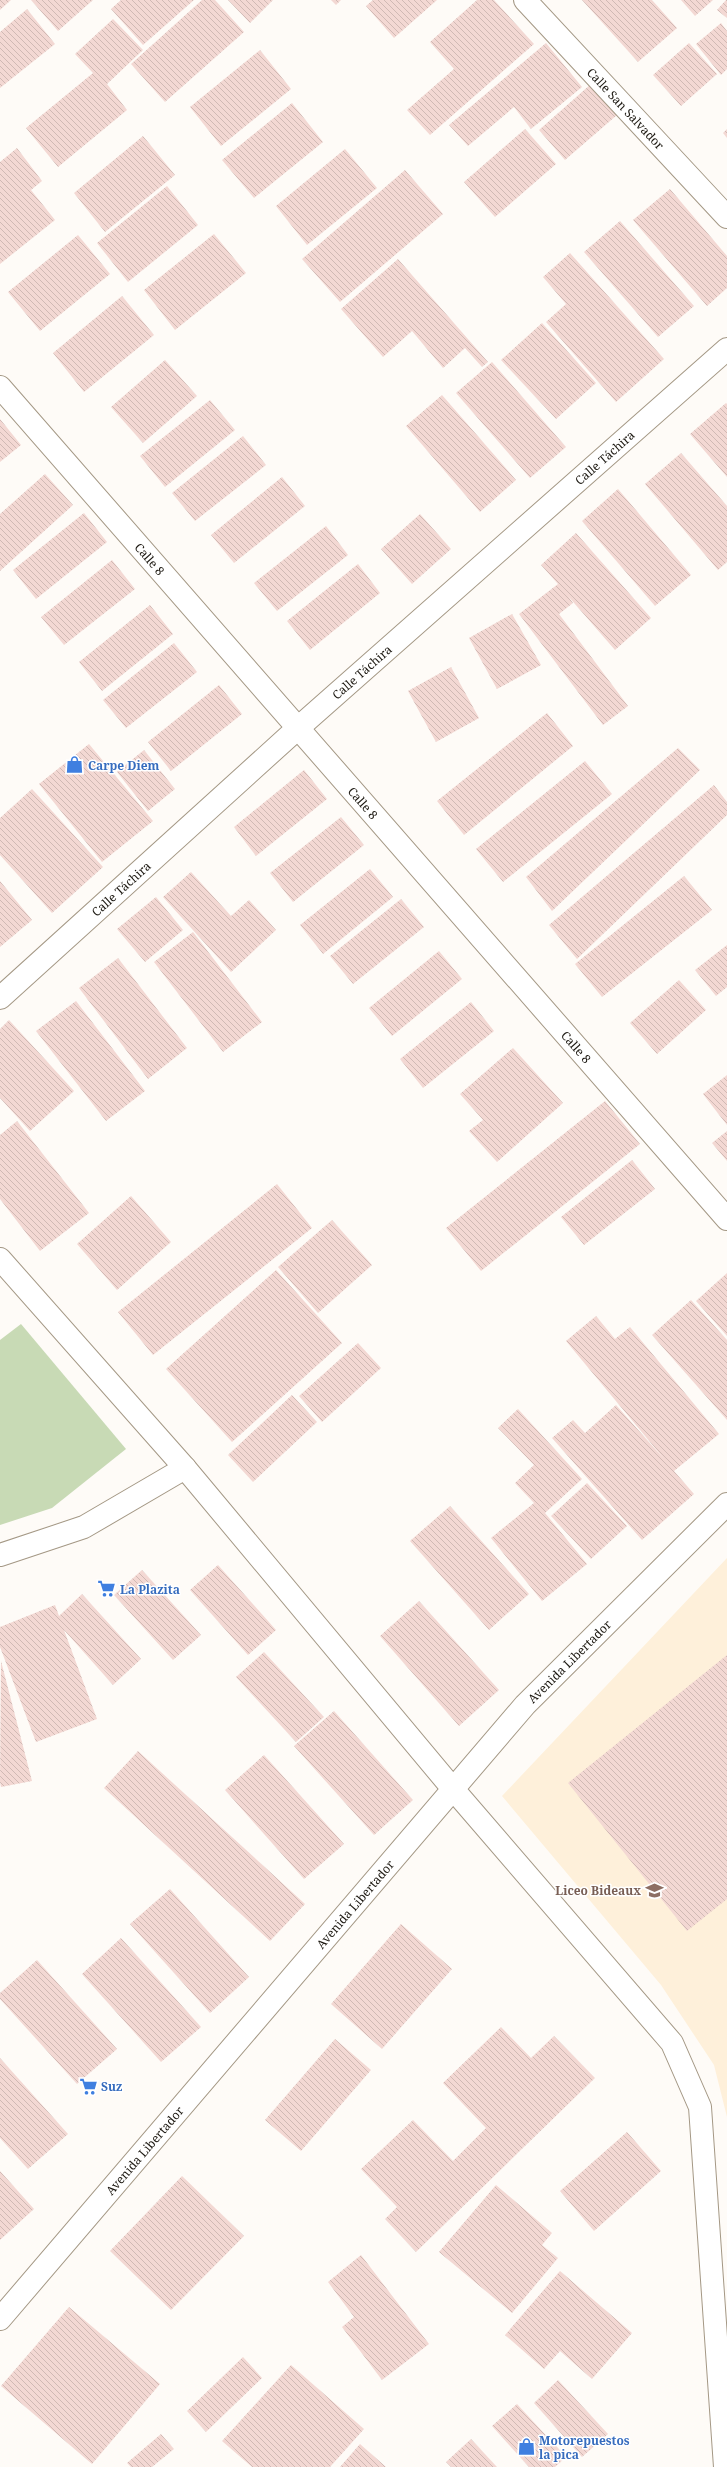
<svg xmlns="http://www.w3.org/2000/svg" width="727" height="2467" font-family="'Noto Serif',serif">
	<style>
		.built { fill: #fef0da }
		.park { fill: #c8dab5 }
		.building { fill: url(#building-back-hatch) }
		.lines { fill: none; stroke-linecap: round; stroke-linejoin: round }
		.minor-casing { stroke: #a49885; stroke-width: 24 }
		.minor { stroke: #fff; stroke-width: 22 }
		.labels { text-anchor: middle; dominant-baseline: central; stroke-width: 3; stroke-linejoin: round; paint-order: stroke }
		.street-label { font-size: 12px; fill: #1c1811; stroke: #fff }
		.shop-label { font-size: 12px; font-weight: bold; fill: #366cbe; stroke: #fff; text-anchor: start }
		.education-label { font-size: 12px; font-weight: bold; fill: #785e54; stroke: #fff; text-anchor: end }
	</style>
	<defs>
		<pattern id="building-back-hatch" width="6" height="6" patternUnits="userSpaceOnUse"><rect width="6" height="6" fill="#f3d8d3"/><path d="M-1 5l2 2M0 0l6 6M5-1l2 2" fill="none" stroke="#d0b9b4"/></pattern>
	</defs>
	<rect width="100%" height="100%" fill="#fefbf7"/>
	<polygon class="built" points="727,1558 727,2117 714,2065 661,1985 502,1796"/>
	<polygon class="park" points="21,1324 126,1449 52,1508 0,1525 0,1340"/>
	<g class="building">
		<polygon points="0,0 11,0 0,10"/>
		<polygon points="31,0 93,0 58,31"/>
		<polygon points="121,0 194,0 143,45 111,9"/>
		<polygon points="202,0 215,0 244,32 165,102 131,64"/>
		<polygon points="228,0 273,0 250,23"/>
		<polygon points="331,0 341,0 336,5"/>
		<polygon points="373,0 437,0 394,38 366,6"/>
		<polygon points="477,0 494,0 534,44 430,135 407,110 454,69 430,42"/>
		<polygon points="582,0 652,0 677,28 638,62"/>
		<polygon points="681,0 713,0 695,16"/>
		<polygon points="726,0 727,0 727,18 717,10"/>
		<polygon points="27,9 55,44 0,88 0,32"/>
		<polygon points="113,19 143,50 107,84 127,110 58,167 26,128 93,73 75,54"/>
		<polygon points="721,23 727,31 727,69 721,75 696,44"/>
		<polygon points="546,43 582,87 531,129 514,107 468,146 449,125"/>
		<polygon points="689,43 717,74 681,106 653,75"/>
		<polygon points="260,50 291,89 221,146 190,107"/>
		<polygon points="591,84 617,115 565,160 539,130"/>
		<polygon points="292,103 323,142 254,198 222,160"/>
		<polygon points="525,129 556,164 495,217 464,182"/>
		<polygon points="727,129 727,138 723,133"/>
		<polygon points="143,136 175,175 105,232 74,193"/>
		<polygon points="17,148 42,181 31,190 55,220 0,264 0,162"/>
		<polygon points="345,149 377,188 307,245 276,206"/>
		<polygon points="405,170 443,214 340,302 302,259"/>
		<polygon points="167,186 198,225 128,282 97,243"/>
		<polygon points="670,189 727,256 727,288 707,306 633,220"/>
		<polygon points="620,221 694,306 658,337 584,252"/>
		<polygon points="214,234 246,273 175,330 144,290"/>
		<polygon points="78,235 110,274 40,331 8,292"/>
		<polygon points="570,253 664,359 616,402 546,322 566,304 543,277"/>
		<polygon points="398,259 488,362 482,367 465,348 443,368 412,331 383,357 341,309"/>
		<polygon points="122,296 154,335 84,392 53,353"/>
		<polygon points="542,323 596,383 556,419 501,360"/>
		<polygon points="165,360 197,396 143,443 111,407"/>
		<polygon points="492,362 566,447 530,478 456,393"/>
		<polygon points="442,395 516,480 480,512 406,426"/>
		<polygon points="210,400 235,430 165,487 140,456"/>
		<polygon points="726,403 727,404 727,477 690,434"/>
		<polygon points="0,419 21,445 0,462"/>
		<polygon points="243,436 266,465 195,521 172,493"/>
		<polygon points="681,453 727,506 727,562 718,570 645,484"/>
		<polygon points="45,474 73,505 0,571 0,514"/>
		<polygon points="282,477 305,506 234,563 211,535"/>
		<polygon points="618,489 691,575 655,606 582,521"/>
		<polygon points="84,513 107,542 36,599 13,570"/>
		<polygon points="420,514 451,549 412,584 381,549"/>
		<polygon points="326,526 348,555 277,611 254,583"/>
		<polygon points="576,533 651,618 615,650 568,596 573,603 559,614 628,706 603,725 519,614 558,584 541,565"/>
		<polygon points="112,560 135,589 64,645 41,617"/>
		<polygon points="358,564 380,593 310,650 287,621"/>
		<polygon points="150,605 173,634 102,691 79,662"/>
		<polygon points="512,614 541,665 497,689 469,638"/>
		<polygon points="174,643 197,672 126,728 103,700"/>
		<polygon points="451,667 479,718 436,742 408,691"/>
		<polygon points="219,685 242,714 171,771 148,742"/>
		<polygon points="547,713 573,746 464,835 437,801"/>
		<polygon points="89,744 153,821 102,862 39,784"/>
		<polygon points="678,748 700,770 552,911 526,877"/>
		<polygon points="144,750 175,789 148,811 117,772"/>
		<polygon points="585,761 612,794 503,882 476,849"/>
		<polygon points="304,770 327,799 256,856 234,827"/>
		<polygon points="714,785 727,802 727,815 577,959 549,925"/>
		<polygon points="32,789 103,867 52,913 0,855 0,818"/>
		<polygon points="341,817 364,845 293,902 270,873"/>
		<polygon points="370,869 393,897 323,954 300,925"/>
		<polygon points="191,872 231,916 249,900 276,930 231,972 163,897"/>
		<polygon points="684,876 712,910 602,997 575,964"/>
		<polygon points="0,881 32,920 0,947"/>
		<polygon points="156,897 183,930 145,962 117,929"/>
		<polygon points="401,899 424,927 353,984 330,956"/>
		<polygon points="193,932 262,1022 223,1052 154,962"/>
		<polygon points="727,945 727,987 716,996 695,970"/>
		<polygon points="439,951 462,979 392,1036 369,1008"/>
		<polygon points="118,958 187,1048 148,1079 79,988"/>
		<polygon points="679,980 706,1010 657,1054 630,1023"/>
		<polygon points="76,1001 145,1091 106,1121 36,1031"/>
		<polygon points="471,1002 494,1031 423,1088 400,1059"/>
		<polygon points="9,1020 74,1091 30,1131 0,1098 0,1029"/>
		<polygon points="513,1048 563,1103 497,1162 469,1131 483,1120 460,1094"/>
		<polygon points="727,1075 727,1125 703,1094"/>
		<polygon points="605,1101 640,1144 481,1271 446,1228"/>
		<polygon points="17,1121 89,1213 40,1251 0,1199 0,1135"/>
		<polygon points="727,1131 727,1161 712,1143"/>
		<polygon points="632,1160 655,1189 584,1245 561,1217"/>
		<polygon points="277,1184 312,1228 153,1355 118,1312"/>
		<polygon points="131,1196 171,1242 117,1290 77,1244"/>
		<polygon points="332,1220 372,1265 318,1313 278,1267"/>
		<polygon points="276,1270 342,1343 232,1442 166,1369"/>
		<polygon points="727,1273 727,1336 696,1301"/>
		<polygon points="691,1300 727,1340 727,1420 652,1335"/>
		<polygon points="596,1316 615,1339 630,1327 719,1434 674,1471 694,1494 642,1540 552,1438 573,1420 585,1433 616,1405 665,1460 566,1341"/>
		<polygon points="358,1343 381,1368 322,1422 299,1396"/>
		<polygon points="292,1395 317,1422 253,1482 228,1455"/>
		<polygon points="518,1409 582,1479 545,1513 587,1564 542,1601 491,1538 534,1503 515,1483 534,1465 498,1428"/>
		<polygon points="587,1483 627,1526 591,1559 551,1516"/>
		<polygon points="450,1506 529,1594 489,1630 410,1541"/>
		<polygon points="218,1565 276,1630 248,1655 190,1590"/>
		<polygon points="142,1570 201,1635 173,1660 114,1595"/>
		<polygon points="82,1594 141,1659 113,1685 64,1630 97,1719 36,1742 0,1647 0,1627 55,1605 59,1616"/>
		<polygon points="419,1601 499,1690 459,1726 380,1636"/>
		<polygon points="264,1652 324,1717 296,1742 236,1677"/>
		<polygon points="727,1655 727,1899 687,1931 568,1783"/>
		<polygon points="1,1661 32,1781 1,1787 0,1782"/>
		<polygon points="334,1711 413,1800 374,1835 294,1746"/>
		<polygon points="138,1751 305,1904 270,1941 104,1788"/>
		<polygon points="264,1755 344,1844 304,1879 225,1790"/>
		<polygon points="170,1889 249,1977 210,2013 130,1924"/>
		<polygon points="401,1924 452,1969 382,2049 331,2004"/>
		<polygon points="121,1938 201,2027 161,2062 82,1974"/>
		<polygon points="37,1960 117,2049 77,2084 0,1999 0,1993"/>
		<polygon points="501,2027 531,2058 554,2036 595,2078 416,2252 385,2219 397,2207 361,2169 413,2120 453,2161 486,2128 443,2083"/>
		<polygon points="335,2039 371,2070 301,2151 265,2120"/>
		<polygon points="0,2058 68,2134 28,2169 0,2138"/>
		<polygon points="627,2132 661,2171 594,2231 560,2191"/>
		<polygon points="0,2171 34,2209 0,2240"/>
		<polygon points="182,2176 244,2236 171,2310 110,2251"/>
		<polygon points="496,2185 552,2233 542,2245 558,2258 512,2313 439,2252"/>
		<polygon points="361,2255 429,2344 382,2380 342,2327 354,2317 328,2282"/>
		<polygon points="560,2271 632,2333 592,2379 560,2351 544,2369 505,2335"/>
		<polygon points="69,2307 160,2384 92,2464 1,2386"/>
		<polygon points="243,2357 262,2378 206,2432 187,2411"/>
		<polygon points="291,2365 364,2429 330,2467 252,2467 222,2441"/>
		<polygon points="558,2380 608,2434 582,2457 534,2403"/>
		<polygon points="517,2404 566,2457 555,2467 529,2467 492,2426"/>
		<polygon points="161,2434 174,2449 152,2467 131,2467 127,2463"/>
		<polygon points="471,2439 497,2467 451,2467 446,2462"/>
		<polygon points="360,2444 386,2467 340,2467"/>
	</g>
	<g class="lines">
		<defs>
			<g id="minor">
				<path id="s1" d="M 525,0 L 727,217"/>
				<path id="s2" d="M 0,387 L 727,1219"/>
				<path id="s3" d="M 0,998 L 298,728 L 727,349"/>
				<polyline points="0,1259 185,1468 453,1789 672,2043 700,2107 725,2467"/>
				<polyline points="0,1555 84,1527 185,1468"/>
				<path id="s4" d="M 0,2319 L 525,1705 L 727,1504"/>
			</g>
		</defs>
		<use href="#minor" class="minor-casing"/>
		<use href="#minor" class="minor"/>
	</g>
	<defs>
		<symbol id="shop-bare" viewBox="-9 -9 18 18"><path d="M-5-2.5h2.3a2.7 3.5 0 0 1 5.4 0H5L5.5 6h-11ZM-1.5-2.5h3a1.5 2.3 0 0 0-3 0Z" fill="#3f7fe0" stroke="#fff" stroke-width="2.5" paint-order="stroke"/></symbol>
		<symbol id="supermarket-bare" viewBox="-9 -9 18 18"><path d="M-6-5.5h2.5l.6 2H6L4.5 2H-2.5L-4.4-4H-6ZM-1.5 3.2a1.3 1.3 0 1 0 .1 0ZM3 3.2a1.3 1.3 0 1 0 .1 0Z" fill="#3f7fe0" stroke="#fff" stroke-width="2.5" paint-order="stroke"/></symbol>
		<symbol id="school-bare" viewBox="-9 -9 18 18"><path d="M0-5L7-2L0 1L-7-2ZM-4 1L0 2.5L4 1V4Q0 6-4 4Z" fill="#8d6e63" stroke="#fff" stroke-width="2.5" paint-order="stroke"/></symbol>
	</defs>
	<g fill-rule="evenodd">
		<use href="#shop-bare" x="62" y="752" width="25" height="25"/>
		<use href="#supermarket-bare" x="94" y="1576" width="25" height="25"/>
		<use href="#school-bare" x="642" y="1878" width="25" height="25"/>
		<use href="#supermarket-bare" x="76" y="2074" width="25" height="25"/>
		<use href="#shop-bare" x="514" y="2434" width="25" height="25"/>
	</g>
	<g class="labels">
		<g class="street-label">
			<text stroke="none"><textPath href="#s1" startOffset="148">Calle San Salvador</textPath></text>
			<text stroke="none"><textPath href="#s3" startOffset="811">Calle Táchira</textPath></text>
			<text stroke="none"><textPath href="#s2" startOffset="228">Calle 8</textPath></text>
			<text stroke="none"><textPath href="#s3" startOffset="487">Calle Táchira</textPath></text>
			<text stroke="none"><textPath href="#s2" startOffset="552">Calle 8</textPath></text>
			<text stroke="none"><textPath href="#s3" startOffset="163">Calle Táchira</textPath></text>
			<text stroke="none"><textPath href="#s2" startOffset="876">Calle 8</textPath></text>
			<text stroke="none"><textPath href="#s4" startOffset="870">Avenida Libertador</textPath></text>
			<text stroke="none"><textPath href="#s4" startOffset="546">Avenida Libertador</textPath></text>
			<text stroke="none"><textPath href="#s4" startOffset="222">Avenida Libertador</textPath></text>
		</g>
		<g class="shop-label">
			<text x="88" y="765">Carpe Diem</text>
			<text x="120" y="1589">La Plazita</text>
			<text x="101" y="2086">Suz</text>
			<text x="539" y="2440">Motorepuestos<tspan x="539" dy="14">la pica</tspan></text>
		</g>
		<g class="education-label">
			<text x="641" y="1890">Liceo Bideaux</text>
		</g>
	</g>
</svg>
